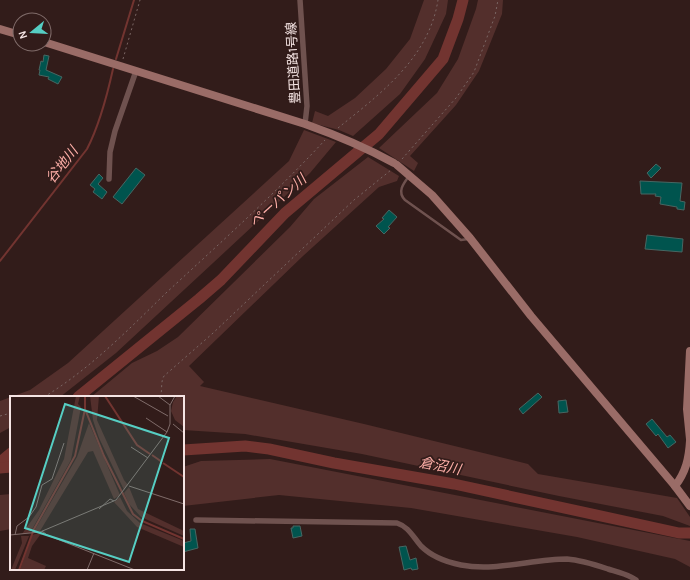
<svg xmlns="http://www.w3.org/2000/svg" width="690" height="580" font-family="Karla,'Noto Sans JP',sans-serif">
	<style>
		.green { fill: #532f2c }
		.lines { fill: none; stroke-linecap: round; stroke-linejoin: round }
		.stream { stroke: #723430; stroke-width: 2 }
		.river { stroke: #723430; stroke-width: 11 }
		.building { fill: #00544e; stroke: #476662 }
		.path { stroke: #7a6664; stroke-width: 1; stroke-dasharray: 2 3; stroke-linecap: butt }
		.lane { stroke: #6f524f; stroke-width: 2.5 }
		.street { stroke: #6f524f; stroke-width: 5.5 }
		.secondary { stroke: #9a6c67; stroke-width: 8 }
		.labels { text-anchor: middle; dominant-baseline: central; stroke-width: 3.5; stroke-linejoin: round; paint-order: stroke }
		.street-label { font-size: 13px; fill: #f5e4e3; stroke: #321c1a }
		.water-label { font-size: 14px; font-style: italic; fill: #fdaea7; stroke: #321c1a }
		.inset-river { fill: none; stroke: #723430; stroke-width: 2 }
		.inset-road { fill: none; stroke: #806c6a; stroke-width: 1 }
		.view { fill: #56cec3; fill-opacity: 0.15; stroke: #56cec3; stroke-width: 2 }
		.inset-edge { fill: none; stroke: #f5e4e3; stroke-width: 2 }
	</style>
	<rect width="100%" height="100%" fill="#321c1a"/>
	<g class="green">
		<polygon points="424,0 448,0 446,14 425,59 400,94 353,136 339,130 312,123 315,111 328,116 355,98 386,69 410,39"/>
		<polygon points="478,0 503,0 502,14 479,71 456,105 410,156 418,163 414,171 379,148 437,93 458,59 476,9"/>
		<polygon points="304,130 336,142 310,173 116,353 60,397 11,397 30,390 68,363 289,161"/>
		<polygon points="368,157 399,176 397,181 379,187 303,256 189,366 204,382 200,386 364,424 528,464 538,474 677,498 690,517 690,526 663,516 559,496 362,454 245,434 183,430 183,397 91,397 132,363 157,351 178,337 290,227 314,199"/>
		<polygon points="11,397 11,427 0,433 0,401"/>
		<polygon points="270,459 690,541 690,567 675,559 577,537 411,508 279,495 183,506 183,467 201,461"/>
		<polygon points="11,494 11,529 0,531 0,495"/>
	</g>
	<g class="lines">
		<g class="stream">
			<polyline points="116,59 134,0"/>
			<path d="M 0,261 L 87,149 C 100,124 107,96 113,69"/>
		</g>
		<g class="river">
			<polyline points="78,397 199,299 221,280 285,213 379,134 443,59 458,19 463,0"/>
			<polyline points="183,450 245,446 269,449 334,463 454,484 679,533 690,533"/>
			<polyline points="0,462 11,453"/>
			<polyline points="0,468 11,467"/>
		</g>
	</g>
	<g class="building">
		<polygon points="44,55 49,56 46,70 62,77 58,84 48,79 49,77 39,75 40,70 39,70 41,61 43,62"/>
		<polygon points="656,164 661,168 651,178 647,173"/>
		<polygon points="136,168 145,175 122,204 113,197"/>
		<polygon points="99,174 103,178 98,184 107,192 102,199 93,192 95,189 90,185"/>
		<polygon points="640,181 682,183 680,201 685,202 684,210 677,209 677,207 660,204 661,197 655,196 656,194 641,194"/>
		<polygon points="389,210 397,217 388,227 390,228 384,234 376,226 384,219 382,218"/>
		<polygon points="647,235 683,239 682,252 645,249"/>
		<polygon points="538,393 542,397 523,414 519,409"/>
		<polygon points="566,400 568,412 559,413 558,401"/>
		<polygon points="652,419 667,437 670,435 676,442 668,448 658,434 656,436 646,424"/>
		<polygon points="293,526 300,526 302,536 293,538 291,528 293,528"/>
		<polygon points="190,529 195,529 198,548 183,552 183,543 191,541"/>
		<polygon points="406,546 410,560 416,558 418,569 412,570 411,568 404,570 399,547"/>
	</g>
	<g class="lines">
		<g class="path">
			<polyline points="123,59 140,0"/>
			<path d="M 338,128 C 380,94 429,58 438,0"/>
			<polyline points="402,159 456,98 474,72 495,16 498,0"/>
			<path d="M 44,397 C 90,369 128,330 166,293 C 220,243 275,194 325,140"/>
			<path d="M 160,397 C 163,390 160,383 164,376 L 212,334 L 354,200 L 391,170"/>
			<polyline points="0,416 11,413"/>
		</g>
		<path class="lane" d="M 409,176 C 403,184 397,192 405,200 L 461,240 L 468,239"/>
		<g class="street">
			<polyline points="300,0 307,106 305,124"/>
			<polyline points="109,179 110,152 115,131 136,71"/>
			<path d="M 196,520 L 397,523 C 409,527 413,537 421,546 C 432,557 446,562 461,565 C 496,572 532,559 567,559 C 580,560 596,565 608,569 C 618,572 628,574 636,580"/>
		</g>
		<g class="secondary">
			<polyline points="0,29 20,35"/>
			<path d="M 44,42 L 305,124 C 336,135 365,147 394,163"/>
			<polyline points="397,165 432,195 470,238 531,316 675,486 690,506"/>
			<polyline points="690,351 687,409 690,439"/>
			<path d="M 675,486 C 686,472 689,458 690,441"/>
		</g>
	</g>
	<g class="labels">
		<g class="street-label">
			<text transform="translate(293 63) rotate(-93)">豊田道路1号線</text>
		</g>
		<g class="water-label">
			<text transform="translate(62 165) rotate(-52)">谷地川</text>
			<text transform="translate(278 201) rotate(-42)">ペーパン川</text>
			<text transform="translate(440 466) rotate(11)">倉沼川</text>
		</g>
	</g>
	<g transform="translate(10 396)">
		<rect width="174" height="174" fill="#321c1a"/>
		<path d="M 66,0 L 70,0 L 68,8 L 71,11 L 61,64 L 20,137 L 12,138 L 29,114 L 54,63 ZM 80,0 L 89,0 L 87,24 L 114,84 L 118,89 L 114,94 L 89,42 L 83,24 ZM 167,0 L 174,2 L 174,31 L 165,24 L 161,15 L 163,6 ZM 79,27 L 110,99 L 104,103 L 83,55 L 78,56 L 30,135 L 23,137 L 67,61 ZM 119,91 L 128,113 L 174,135 L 174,140 L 131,121 L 119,108 L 114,97 ZM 110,101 L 117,115 L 130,127 L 174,145 L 174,151 L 127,131 L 104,106 ZM 32,136 L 34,138 L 30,139 L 22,150 L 18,162 L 36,170 L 34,174 L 10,174 L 22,139 ZM 11,140 L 19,140 L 5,174 L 1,174 L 12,147 Z" fill="#532f2c"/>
		<path class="inset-river" d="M 75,0 L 75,13 L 94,60 L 123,118 L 132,125 L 174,143M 95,0 L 127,49 L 140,58M 142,59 L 152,66M 153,67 L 174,81M 9,174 L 24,133 L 65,60 L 75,13"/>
		<path class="inset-road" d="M 123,0 L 158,20M 148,0 L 160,9M 136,22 L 157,36M 163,28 L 174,37M 121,51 L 138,62M 119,90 L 174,108M 89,113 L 100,103 L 104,105M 32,135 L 37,139 L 125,174M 0,139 L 30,136 L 106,104 L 157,36 L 160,28 L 160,9 L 165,0M 5,139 L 7,130 L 19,121 L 26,111 L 32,89 L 42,83 L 54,47M 77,174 L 84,157"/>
		<path class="view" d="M 55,8 L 159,42 L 119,166 L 15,132 Z"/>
		<rect width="174" height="174" class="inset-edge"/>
	</g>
	<g transform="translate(32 32) rotate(252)"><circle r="19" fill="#321c1a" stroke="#806c6a"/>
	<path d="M0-3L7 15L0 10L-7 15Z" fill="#56cec3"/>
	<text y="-6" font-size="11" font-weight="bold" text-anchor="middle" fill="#f5e4e3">N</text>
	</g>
</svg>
